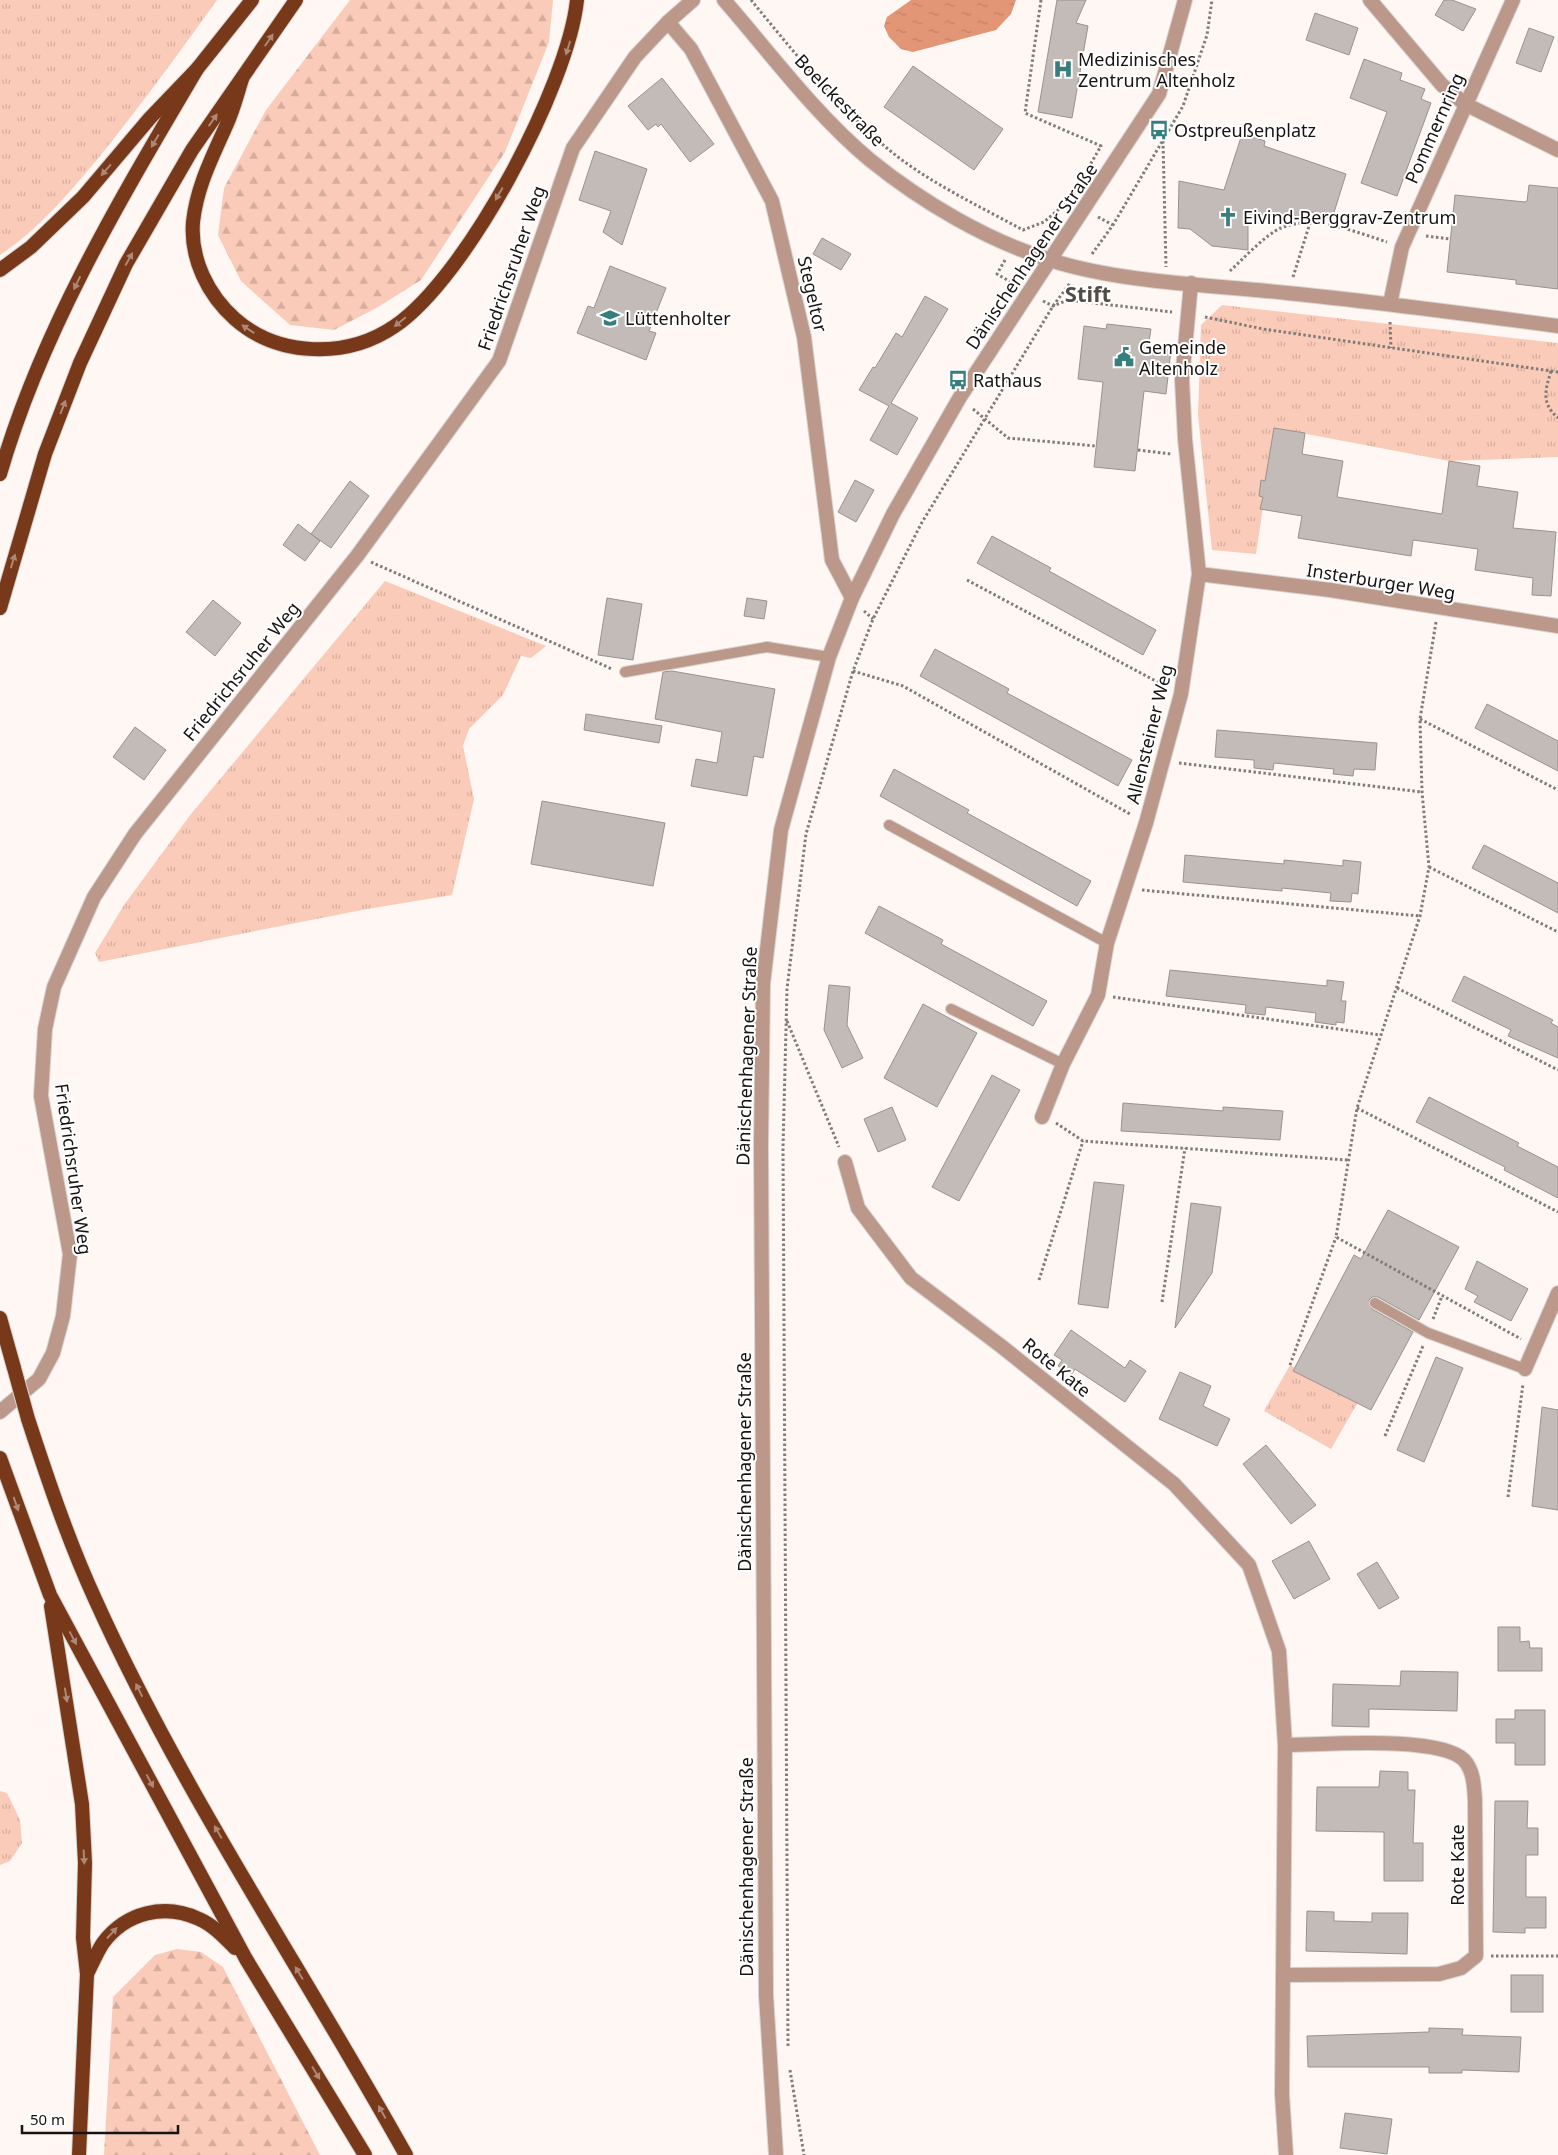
<svg xmlns="http://www.w3.org/2000/svg" width="1558" height="2155" font-family="'Noto Sans',sans-serif">
	<style>
		.grass { fill: url(#grass-tufts) }
		.forest { fill: url(#forest-firs) }
		.water { fill: url(#water-ripples) }
		.building { fill: #c2bbb8; stroke: #99928f }
		.lines { fill: none; stroke-linecap: round; stroke-linejoin: round }
		.service-casing { stroke: #d9d3d0; stroke-width: 12 }
		.minor-casing { stroke: #d9d3d0; stroke-width: 16 }
		.trunk-casing { stroke: #d9d3d0; stroke-width: 16 }
		.path { stroke: #817c7a; stroke-width: 3; stroke-dasharray: 2.5 2.5; stroke-linecap: butt }
		.service { stroke: #bb988a; stroke-width: 10 }
		.minor { stroke: #bb988a; stroke-width: 14 }
		.trunk { stroke: #77391a; stroke-width: 14 }
		.trunk-bridge-casing { stroke: #d9d3d0; stroke-width: 16; stroke-linecap: butt }
		.trunk-bridge { stroke: #77391a; stroke-width: 14 }
		.oneway { fill: #ad8876 }
		.labels { text-anchor: middle; dominant-baseline: central; stroke-width: 4; stroke-linejoin: round; paint-order: stroke }
		.poi-label { font-size: 18px; fill: #161312; stroke: #fff; text-anchor: start }
		.street-label { font-size: 18px; fill: #161312; stroke: #fff }
		.district-label { font-size: 22px; font-weight: bold; fill: #524c49; stroke: #fff }
	</style>
	<defs>
		<pattern id="grass-tufts" width="24" height="20" patternUnits="userSpaceOnUse" patternTransform="scale(1.25)"><rect width="24" height="20" fill="#facbb8"/><path d="M3 7l-1-3M5 7V3M7 7l1-3M15 17l-1-3M17 17v-4M19 17l1-3" fill="none" stroke="#d6ad9d"/></pattern>
		<pattern id="forest-firs" width="22" height="20" patternUnits="userSpaceOnUse" patternTransform="scale(1.25)"><rect width="22" height="20" fill="#facbb8"/><path d="M5 1l3.5 6h-7zM16 11l3.5 6h-7z" fill="#d6ad9d"/></pattern>
		<pattern id="water-ripples" width="26" height="14" patternUnits="userSpaceOnUse" patternTransform="scale(1.25)"><rect width="26" height="14" fill="#e39675"/><path d="M2 4q2-2 4 0t4 0M15 11q2-2 4 0t4 0" fill="none" stroke="#c28064"/></pattern>
	</defs>
	<rect width="100%" height="100%" fill="#fef7f4"/>
	<g class="grass">
		<path d="M 0,0 L 217,0 C 179,53 141,105 100,156 C 70,192 39,229 0,255 Z"/>
		<polygon points="1222,305 1558,343 1558,457 1449,461 1275,428 1256,554 1212,550 1198,415 1201,325"/>
		<polygon points="385,581 546,646 531,658 521,656 503,695 469,729 463,746 474,799 452,895 367,909 99,962 95,953 124,905 191,814"/>
		<polygon points="1290,1365 1358,1402 1331,1449 1264,1411"/>
		<polygon points="0,1791 7,1793 20,1820 22,1843 10,1861 0,1865"/>
	</g>
	<g class="forest">
		<polygon points="350,0 553,0 549,42 505,152 421,280 378,307 334,330 290,325 241,281 218,235 224,188 266,110"/>
		<polygon points="177,1949 201,1952 223,1967 320,2155 104,2155 113,1997 155,1955"/>
	</g>
	<polygon class="water" points="911,0 1016,0 1011,14 996,30 913,52 901,49 889,37 884,26 887,17"/>
	<g class="building">
		<polygon points="1057,0 1086,0 1076,23 1088,26 1072,118 1038,112"/>
		<polygon points="1444,0 1452,0 1476,9 1463,31 1435,15"/>
		<polygon points="1315,13 1358,28 1349,55 1306,40"/>
		<polygon points="1529,28 1554,37 1541,72 1516,63"/>
		<polygon points="1364,59 1402,73 1400,80 1425,89 1421,99 1431,103 1397,196 1361,183 1387,112 1350,98"/>
		<polygon points="913,66 1003,129 974,170 884,107"/>
		<polygon points="662,78 714,144 690,162 661,124 658,127 656,124 648,130 628,106"/>
		<polygon points="1242,134 1265,141 1264,146 1346,174 1332,219 1306,210 1303,219 1289,216 1248,216 1248,250 1212,246 1190,229 1178,228 1179,181 1224,190"/>
		<polygon points="595,151 647,169 622,245 603,232 611,211 579,200"/>
		<polygon points="1529,185 1558,188 1558,289 1516,284 1516,280 1447,272 1455,195 1525,202 1527,201"/>
		<polygon points="822,238 851,254 841,270 813,254"/>
		<polygon points="610,266 666,288 649,331 656,333 646,360 577,333 588,306 594,308"/>
		<polygon points="925,296 948,309 891,403 918,418 897,455 870,440 889,406 859,390 873,367 875,368 896,333 902,337"/>
		<polygon points="1107,324 1151,329 1148,348 1171,350 1166,394 1144,391 1135,471 1094,467 1103,382 1078,379 1084,326 1106,329"/>
		<polygon points="1274,428 1305,433 1302,454 1343,461 1337,497 1442,514 1449,461 1480,466 1477,486 1518,492 1513,528 1556,532 1551,596 1532,595 1533,578 1475,570 1478,549 1413,540 1411,556 1298,538 1302,516 1260,509 1263,497 1259,496 1261,480 1265,481"/>
		<polygon points="855,480 874,490 856,522 838,512"/>
		<polygon points="350,481 369,496 331,548 311,534"/>
		<polygon points="298,524 320,541 305,561 283,545"/>
		<polygon points="992,536 1051,568 1049,571 1156,630 1143,655 977,563"/>
		<polygon points="607,598 642,604 633,660 598,655"/>
		<polygon points="747,598 767,601 764,619 744,616"/>
		<polygon points="213,600 241,623 215,656 186,632"/>
		<polygon points="935,649 1009,689 1007,693 1132,760 1118,786 920,676"/>
		<polygon points="672,671 775,689 763,758 754,756 747,796 691,786 696,759 717,763 722,732 655,719 663,672"/>
		<polygon points="1487,704 1558,741 1558,771 1475,728"/>
		<polygon points="586,714 662,726 659,743 584,730"/>
		<polygon points="135,727 166,750 144,780 113,757"/>
		<polygon points="1217,730 1377,743 1375,770 1354,769 1353,776 1333,774 1334,769 1274,763 1273,770 1254,768 1254,760 1215,757"/>
		<polygon points="894,769 969,810 967,813 1091,881 1077,906 880,796"/>
		<polygon points="542,801 665,823 653,886 531,864"/>
		<polygon points="1484,845 1558,883 1558,913 1472,868"/>
		<polygon points="1185,855 1284,864 1284,860 1343,866 1343,860 1361,862 1358,894 1352,893 1351,902 1330,901 1331,893 1282,888 1282,891 1183,882"/>
		<polygon points="879,906 943,940 941,944 1047,1001 1033,1026 865,933"/>
		<polygon points="1170,970 1327,986 1327,980 1344,982 1341,1001 1346,1001 1344,1023 1336,1022 1336,1025 1315,1022 1316,1013 1266,1007 1265,1015 1245,1013 1246,1005 1166,996"/>
		<polygon points="1464,976 1553,1020 1551,1023 1558,1027 1558,1058 1508,1036 1511,1030 1452,1001"/>
		<polygon points="829,985 850,987 847,1025 863,1058 842,1068 824,1030"/>
		<polygon points="923,1004 977,1033 937,1107 884,1078"/>
		<polygon points="992,1075 1020,1090 959,1201 932,1187"/>
		<polygon points="1429,1097 1519,1143 1517,1146 1558,1167 1558,1198 1504,1170 1505,1167 1416,1122"/>
		<polygon points="1123,1103 1223,1111 1223,1107 1283,1111 1280,1140 1121,1131"/>
		<polygon points="892,1107 906,1140 878,1152 864,1119"/>
		<polygon points="1094,1182 1124,1185 1108,1308 1078,1304"/>
		<polygon points="1191,1203 1221,1207 1212,1273 1175,1328"/>
		<polygon points="1388,1210 1459,1247 1419,1320 1378,1297 1372,1297 1369,1300 1372,1309 1413,1332 1371,1410 1293,1371 1354,1255 1361,1259"/>
		<polygon points="1477,1261 1528,1289 1511,1321 1474,1302 1478,1296 1465,1289"/>
		<polygon points="1071,1330 1125,1368 1130,1360 1146,1371 1125,1402 1075,1369 1072,1374 1058,1366 1062,1360 1054,1355"/>
		<polygon points="1436,1357 1463,1368 1424,1462 1397,1450"/>
		<polygon points="1180,1372 1211,1386 1203,1406 1230,1419 1217,1446 1159,1419"/>
		<polygon points="1542,1407 1558,1410 1558,1510 1532,1506"/>
		<polygon points="1266,1445 1316,1505 1291,1524 1243,1464"/>
		<polygon points="1309,1541 1330,1579 1294,1599 1272,1561"/>
		<polygon points="1377,1562 1399,1598 1379,1609 1357,1574"/>
		<polygon points="1498,1627 1520,1627 1520,1642 1529,1641 1530,1648 1542,1648 1542,1671 1498,1671"/>
		<polygon points="1401,1671 1458,1672 1457,1711 1369,1709 1369,1727 1332,1726 1333,1684 1400,1686"/>
		<polygon points="1515,1710 1545,1710 1545,1765 1515,1765 1515,1743 1496,1743 1496,1719 1515,1719"/>
		<polygon points="1380,1771 1408,1772 1408,1790 1415,1790 1413,1843 1423,1843 1423,1881 1384,1881 1384,1832 1316,1831 1317,1787 1379,1787"/>
		<polygon points="1495,1801 1528,1801 1527,1828 1538,1828 1538,1855 1526,1855 1526,1897 1546,1897 1546,1928 1525,1928 1525,1933 1493,1932"/>
		<polygon points="1307,1911 1334,1912 1334,1921 1372,1922 1372,1913 1408,1913 1407,1954 1306,1951"/>
		<rect x="1511" y="1975" width="32" height="37"/>
		<polygon points="1429,2028 1463,2029 1462,2035 1521,2037 1519,2072 1462,2070 1462,2073 1429,2073 1429,2067 1308,2067 1307,2036 1429,2032"/>
		<polygon points="1345,2113 1392,2119 1387,2154 1340,2148"/>
	</g>
	<g class="lines">
		<defs>
			<g id="service">
				<polyline points="625,672 767,647 829,657"/>
				<polyline points="889,825 1107,943"/>
				<polyline points="951,1009 1063,1064"/>
				<polyline points="1375,1303 1428,1333 1525,1369"/>
			</g>
			<g id="minor">
				<path d="M 724,0 C 771,54 815,114 870,160 C 922,202 986,240 1050,260 C 1122,283 1212,285 1287,293 C 1378,302 1468,314 1558,326"/>
				<polyline points="1370,0 1442,85 1465,104 1558,150"/>
				<polyline points="668,22 691,49 772,201 804,337 832,560 852,598"/>
				<polyline points="1390,304 1402,247 1513,0"/>
				<polyline points="1199,574 1330,590 1558,626"/>
				<polyline points="1042,1117 1063,1064 1098,995 1107,943 1146,823 1181,694 1199,574 1185,439 1182,380 1191,283"/>
				<polyline points="845,1162 858,1208 911,1278 1001,1346 1174,1484 1249,1565 1279,1651 1285,1745 1282,2094 1286,2155"/>
				<polyline points="1525,1369 1558,1293"/>
				<polyline points="0,1412 39,1379 53,1353 63,1316 70,1254 41,1096 45,1029 54,987 94,897 135,834 357,556 499,361 573,148 635,57 668,22 693,0"/>
				<path d="M 1283,1975 L 1439,1974 L 1461,1968 L 1476,1956 L 1475,1800 C 1474,1787 1474,1771 1464,1760 C 1438,1735 1323,1745 1285,1745"/>
				<polyline points="776,2155 766,1995 761,1146 763,984 781,830 829,657 852,598 893,514 960,397 1159,94 1185,0"/>
			</g>
			<g id="trunk">
				<path d="M 242,79 C 237,95 233,111 226,126 C 212,158 197,186 193,222 C 190,259 208,295 235,319 C 278,357 347,359 395,326 C 467,277 568,86 577,0"/>
				<polyline points="0,270 31,247 83,197 150,118 197,69 252,0"/>
				<path d="M 0,474 C 42,329 121,198 197,69"/>
				<polyline points="0,608 45,454 80,363 126,264 192,150 296,0"/>
				<polyline points="0,1318 14,1368"/>
				<path d="M 28,1419 C 48,1480 68,1540 95,1599 C 182,1792 303,1970 406,2155"/>
				<polyline points="0,1458 50,1595 246,1959 365,2155"/>
				<polyline points="51,1606 82,1804 85,1863 83,1938 87,1974 79,2155"/>
				<path d="M 87,1974 C 92,1964 97,1952 103,1943 C 126,1912 165,1903 199,1919 C 213,1925 224,1937 235,1948"/>
			</g>
		</defs>
		<use href="#service" class="service-casing"/>
		<use href="#minor" class="minor-casing"/>
		<use href="#trunk" class="trunk-casing"/>
		<g class="path">
			<path d="M 751,0 C 793,51 837,106 888,149 C 926,181 979,206 1023,230 L 1044,222 L 1065,204"/>
			<polyline points="1041,0 1025,113 1101,146 1090,165"/>
			<polyline points="1163,141 1166,267"/>
			<polyline points="1098,217 1113,225"/>
			<polyline points="1426,236 1450,239"/>
			<polyline points="1092,254 1113,225 1183,106 1207,35 1212,0"/>
			<polyline points="1005,260 997,274 1014,284"/>
			<path d="M 1230,271 C 1242,260 1266,234 1281,228 C 1313,214 1356,232 1387,242"/>
			<polyline points="1293,277 1310,223"/>
			<polyline points="1043,301 1053,306 1068,300 1172,312"/>
			<polyline points="1205,317 1263,329 1558,372"/>
			<polyline points="1390,322 1391,348"/>
			<path d="M 1551,371 C 1545,391 1541,403 1558,418"/>
			<polyline points="973,409 1008,438 1096,446"/>
			<polyline points="1138,450 1171,454"/>
			<polyline points="371,562 612,669"/>
			<polyline points="967,580 1165,686"/>
			<polyline points="864,611 873,619"/>
			<polyline points="1436,622 1420,719 1422,792 1429,867 1420,916 1357,1108 1336,1237 1521,1339"/>
			<polyline points="853,671 903,686 1130,814"/>
			<polyline points="1420,719 1558,790"/>
			<polyline points="1179,763 1422,792"/>
			<polyline points="1429,867 1558,932"/>
			<polyline points="1142,890 1420,916"/>
			<polyline points="1397,988 1558,1070"/>
			<polyline points="1113,997 1380,1035"/>
			<polyline points="787,1021 839,1147"/>
			<polyline points="1357,1108 1558,1212"/>
			<polyline points="1056,1123 1083,1141 1347,1160"/>
			<polyline points="1039,1280 1083,1141"/>
			<polyline points="1162,1302 1185,1148"/>
			<polyline points="1433,1319 1442,1296"/>
			<polyline points="1290,1365 1336,1237"/>
			<polyline points="1385,1436 1423,1346"/>
			<polyline points="1508,1497 1523,1384"/>
			<polyline points="1491,1956 1558,1956"/>
			<polyline points="788,2046 783,1147 787,989 806,834 853,671 873,619 921,524 1053,306 1070,283"/>
			<polyline points="790,2070 804,2155"/>
		</g>
		<use href="#service" class="service"/>
		<use href="#minor" class="minor"/>
		<use href="#trunk" class="trunk"/>
		<defs>
			<polyline id="trunk-bridge" points="14,1368 28,1419"/>
		</defs>
		<use href="#trunk-bridge" class="trunk-bridge-casing"/>
		<use href="#trunk-bridge" class="trunk-bridge"/>
	</g>
	<defs><path id="oneway-solid" d="M-6-.8H1V-3.2L6.5 0L1 3.2V.8H-6Z" transform="scale(1.25)"/></defs>
	<g class="oneway">
		<use href="#oneway-solid" transform="translate(269 40) rotate(-56)"/>
		<use href="#oneway-solid" transform="translate(568 48) rotate(107)"/>
		<use href="#oneway-solid" transform="translate(213 120) rotate(-55)"/>
		<use href="#oneway-solid" transform="translate(155 141) rotate(120)"/>
		<use href="#oneway-solid" transform="translate(106 170) rotate(131)"/>
		<use href="#oneway-solid" transform="translate(499 194) rotate(120)"/>
		<use href="#oneway-solid" transform="translate(129 259) rotate(-61)"/>
		<use href="#oneway-solid" transform="translate(77 283) rotate(116)"/>
		<use href="#oneway-solid" transform="translate(400 322) rotate(141)"/>
		<use href="#oneway-solid" transform="translate(248 329) rotate(-147)"/>
		<use href="#oneway-solid" transform="translate(63 407) rotate(-69)"/>
		<use href="#oneway-solid" transform="translate(13 561) rotate(-73)"/>
		<use href="#oneway-solid" transform="translate(16 1504) rotate(71)"/>
		<use href="#oneway-solid" transform="translate(73 1638) rotate(62)"/>
		<use href="#oneway-solid" transform="translate(139 1690) rotate(-116)"/>
		<use href="#oneway-solid" transform="translate(66 1695) rotate(81)"/>
		<use href="#oneway-solid" transform="translate(150 1781) rotate(62)"/>
		<use href="#oneway-solid" transform="translate(218 1832) rotate(-120)"/>
		<use href="#oneway-solid" transform="translate(84 1857) rotate(87)"/>
		<use href="#oneway-solid" transform="translate(112 1933) rotate(-47)"/>
		<use href="#oneway-solid" transform="translate(299 1973) rotate(-121)"/>
		<use href="#oneway-solid" transform="translate(316 2073) rotate(59)"/>
		<use href="#oneway-solid" transform="translate(382 2112) rotate(-119)"/>
	</g>
	<defs>
		<symbol id="hospital-bare" viewBox="-9 -9 18 18"><path d="M-5-5h3v3.5h4V-5h3V5h-3V1.5h-4V5h-3Z" fill="#367f7e" stroke="#fff" stroke-width="2.5" paint-order="stroke"/></symbol>
		<symbol id="bus-bare" viewBox="-9 -9 18 18"><path d="M-5-6H5V4H4V6H2V4H-2V6H-4V4H-5ZM-3.5-4V0h7V-4ZM-3.5 1.2v1.5H-2V1.2ZM2 1.2v1.5H3.5V1.2Z" fill="#367f7e" stroke="#fff" stroke-width="2.5" paint-order="stroke"/></symbol>
		<symbol id="church-bare" viewBox="-9 -9 18 18"><path d="M-1.2-6h2.4v3.5h3.3v2.4h-3.3V6h-2.4V-.1h-3.3v-2.4h3.3Z" fill="#367f7e" stroke="#fff" stroke-width="2.5" paint-order="stroke"/></symbol>
		<symbol id="school-bare" viewBox="-9 -9 18 18"><path d="M0-5L7-2L0 1L-7-2ZM-4 1L0 2.5L4 1V4Q0 6-4 4Z" fill="#367f7e" stroke="#fff" stroke-width="2.5" paint-order="stroke"/></symbol>
		<symbol id="civic-bare" viewBox="-9 -9 18 18"><path d="M-.6-6.5H3V-4.5H.6V-3L4-1V1h2V6H-6V1h2V-1L-.6-3ZM-1.2 2.5V6h2.4V2.5Z" fill="#367f7e" stroke="#fff" stroke-width="2.5" paint-order="stroke"/></symbol>
	</defs>
	<g fill-rule="evenodd">
		<use href="#hospital-bare" x="1049" y="55" width="28" height="28"/>
		<use href="#bus-bare" x="1145" y="116" width="28" height="28"/>
		<use href="#church-bare" x="1214" y="203" width="28" height="28"/>
		<use href="#school-bare" x="596" y="304" width="28" height="28"/>
		<use href="#civic-bare" x="1110" y="343" width="28" height="28"/>
		<use href="#bus-bare" x="944" y="366" width="28" height="28"/>
	</g>
	<g class="labels">
		<g class="poi-label">
			<text x="1078" y="59">Medizinisches<tspan x="1078" dy="21">Zentrum Altenholz</tspan></text>
			<text x="1174" y="130">Ostpreußenplatz</text>
			<text x="1243" y="217">Eivind-Berggrav-Zentrum</text>
			<text x="625" y="318">Lüttenholter</text>
			<text x="1139" y="347">Gemeinde<tspan x="1139" dy="21">Altenholz</tspan></text>
			<text x="973" y="380">Rathaus</text>
		</g>
		<g class="street-label">
			<text transform="translate(840 100) rotate(46)">Boelckestraße</text>
			<text transform="translate(1434 128) rotate(-66)">Pommernring</text>
			<text transform="translate(1031 256) rotate(-56)">Dänischenhagener Straße</text>
			<text transform="translate(511 268) rotate(-71)">Friedrichsruher Weg</text>
			<text transform="translate(813 294) rotate(77)">Stegeltor</text>
			<text transform="translate(1381 581) rotate(9)">Insterburger Weg</text>
			<text transform="translate(241 671) rotate(-51)">Friedrichsruher Weg</text>
			<text transform="translate(1149 734) rotate(-76)">Allensteiner Weg</text>
			<text transform="translate(746 1056) rotate(-88)">Dänischenhagener Straße</text>
			<text transform="translate(74 1169) rotate(82)">Friedrichsruher Weg</text>
			<text transform="translate(1057 1367) rotate(39)">Rote Kate</text>
			<text transform="translate(744 1462) rotate(-90)">Dänischenhagener Straße</text>
			<text transform="translate(1457 1865) rotate(-90)">Rote Kate</text>
			<text transform="translate(746 1867) rotate(-90)">Dänischenhagener Straße</text>
		</g>
		<g class="district-label">
			<text x="1088" y="293">Stift</text>
		</g>
	</g>
	<path d="M22 2125v8h156v-8" fill="none" stroke="#161312" stroke-width="2.5"/>
	<text x="30" y="2125" font-size="15" fill="#161312" stroke="#ffffff" stroke-width="4" paint-order="stroke">50 m</text>
</svg>
